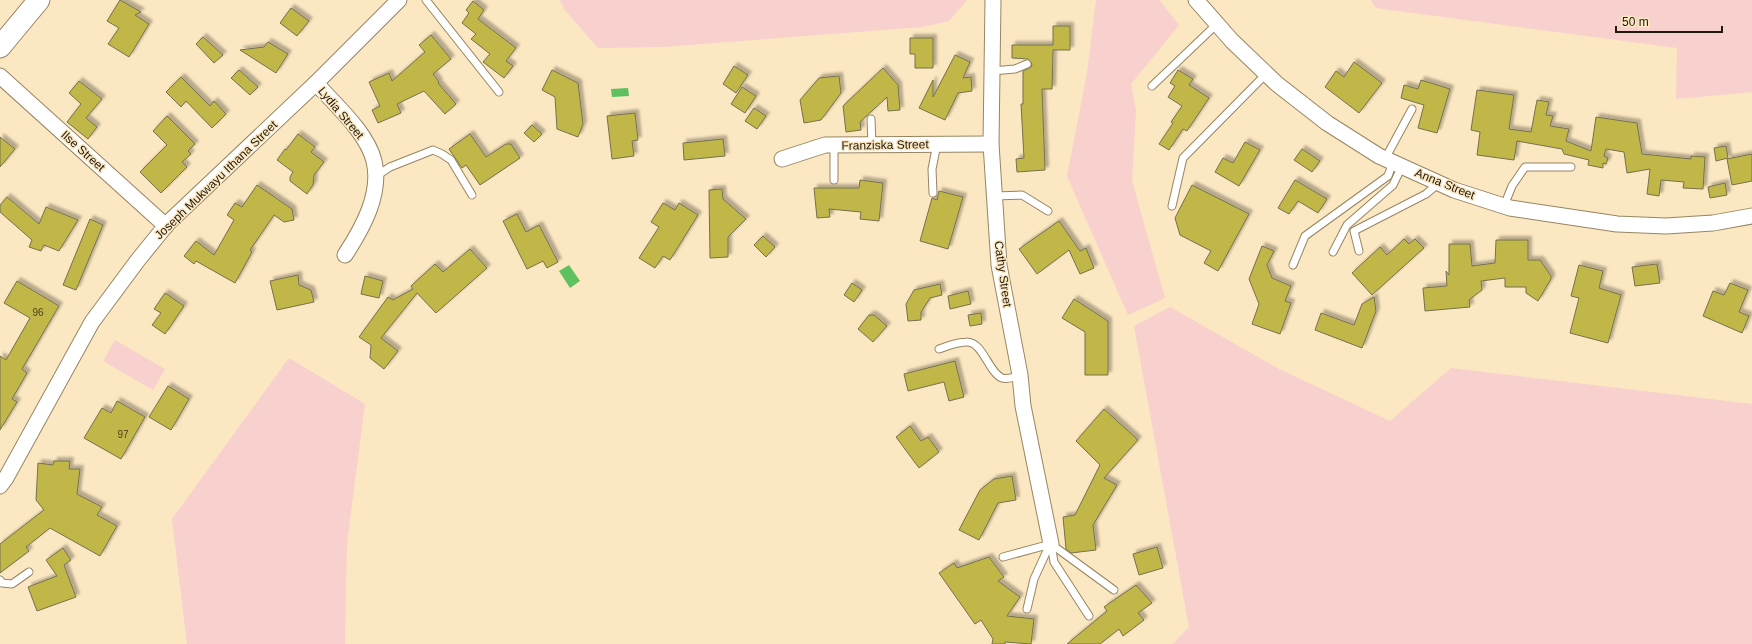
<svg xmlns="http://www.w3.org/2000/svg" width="1752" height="644" font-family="Helvetica,sans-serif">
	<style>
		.green { fill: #f8d0cd }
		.water { fill: #5ec05f }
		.building { fill: #c1b749; stroke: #74714c; filter: url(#shadow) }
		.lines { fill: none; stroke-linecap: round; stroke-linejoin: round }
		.lane-casing { stroke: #978562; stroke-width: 9 }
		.street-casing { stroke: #978562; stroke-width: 17 }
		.secondary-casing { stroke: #978562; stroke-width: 23 }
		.lane { stroke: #fff; stroke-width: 7 }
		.street { stroke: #fff; stroke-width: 15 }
		.secondary { stroke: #fff; stroke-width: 21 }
		.labels { text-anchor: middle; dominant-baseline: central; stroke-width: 3; stroke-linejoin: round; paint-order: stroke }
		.number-label { font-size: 10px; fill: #49411b }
		.street-label { font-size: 12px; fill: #211a0c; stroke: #fbe7c1 }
	</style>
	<defs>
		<filter id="shadow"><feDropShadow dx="3.5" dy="-3.5" stdDeviation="1" flood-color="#0004"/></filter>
	</defs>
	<rect width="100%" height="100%" fill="#fbe7c1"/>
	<g class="green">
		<polygon points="560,0 967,0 949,21 922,27 663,47 598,48 564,9"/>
		<polygon points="1096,0 1159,0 1179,25 1131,84 1136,111 1132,181 1165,298 1128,315 1067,176 1087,73"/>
		<polygon points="1371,0 1752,0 1752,92 1676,99 1677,48 1376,8"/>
		<polygon points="1170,307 1279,369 1390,421 1451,368 1752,404 1752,644 1173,644 1189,627 1134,326"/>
		<polygon points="115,340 165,369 153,390 103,361"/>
		<polygon points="289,358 365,404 347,543 345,644 187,644 172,519"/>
	</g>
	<g class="water">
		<polygon points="628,88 629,96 612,97 611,89"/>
		<polygon points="569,265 580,281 570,288 559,271"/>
	</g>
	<g class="building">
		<polygon points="120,0 141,12 135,15 149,24 129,57 108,44 119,28 107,21"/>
		<polygon points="473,1 484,10 478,19 516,48 506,61 513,66 504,78 483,62 490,54 471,39 476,34 462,23 469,13 466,10"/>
		<polygon points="291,8 309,21 297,36 280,23"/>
		<polygon points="1053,26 1070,26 1070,50 1053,50 1052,89 1042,89 1045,170 1017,172 1016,159 1024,158 1021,104 1023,104 1023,71 1031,67 1032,64 1028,59 1012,58 1012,45 1053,45"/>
		<polygon points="431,35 451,59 433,74 439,82 438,83 456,104 445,114 424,91 397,104 401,113 378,123 372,110 380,106 369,82 389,73 392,81 425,52 419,45"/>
		<polygon points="203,37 223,55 214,63 196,44"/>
		<polygon points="910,38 933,38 933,68 915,68 915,54 910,54"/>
		<polygon points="268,42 288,54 276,73 240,50 264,47"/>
		<polygon points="955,55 970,62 963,78 971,77 972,91 958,93 945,120 919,108 933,80 933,97"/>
		<polygon points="1354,62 1382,83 1359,113 1325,87 1336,71 1344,77"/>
		<polygon points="734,66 748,75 736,93 723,84"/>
		<polygon points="883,68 898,85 900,110 888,111 887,97 860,122 861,130 846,132 843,106"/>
		<polygon points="239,70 258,87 250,95 231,78"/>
		<polygon points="552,70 578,83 583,124 578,137 557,129 555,97 542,90"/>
		<polygon points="1178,70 1193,79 1189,85 1209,98 1187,131 1183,129 1169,150 1159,144 1173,123 1171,122 1182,106 1168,97 1175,86 1170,83"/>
		<polygon points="839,76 841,93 821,120 804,123 800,100 819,78"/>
		<polygon points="181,77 210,106 214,101 226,114 212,128 186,101 181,107 166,92"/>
		<polygon points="1421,80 1450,89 1437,133 1418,128 1424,105 1401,98 1404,85 1418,89"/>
		<polygon points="79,81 102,99 86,118 97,127 88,139 67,122 81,104 69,93"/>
		<polygon points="742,87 756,96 745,113 731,104"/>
		<polygon points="1477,90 1514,95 1509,129 1531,132 1537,100 1549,102 1546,115 1553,116 1550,126 1569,129 1566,141 1591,151 1596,117 1637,123 1642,154 1691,159 1691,156 1705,157 1703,189 1683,188 1684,182 1661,180 1659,196 1647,194 1650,169 1627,173 1624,152 1606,149 1604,156 1608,158 1606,164 1603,163 1603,168 1588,165 1589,160 1564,154 1562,149 1517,141 1514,160 1477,155 1480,132 1471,130"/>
		<polygon points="754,108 766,116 757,129 745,121"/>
		<polygon points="635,113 638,140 632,141 634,156 612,159 607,116"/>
		<polygon points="167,116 195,144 188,151 191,154 182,162 187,167 161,193 140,172 167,145 153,131"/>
		<polygon points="532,125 542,134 534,142 524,133"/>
		<polygon points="298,134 315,147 311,152 324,162 314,175 313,185 307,194 290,181 290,177 293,172 277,160 285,149 286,150"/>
		<polygon points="470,134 486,157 506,144 511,144 520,158 480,185 466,165 462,168 449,149"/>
		<polygon points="0,137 15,149 0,167"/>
		<polygon points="723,139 725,156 684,160 683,143"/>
		<polygon points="1245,142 1260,150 1239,186 1215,172 1223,158 1233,163"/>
		<polygon points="1726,146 1728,158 1716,161 1714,148"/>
		<polygon points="1302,149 1320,161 1312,172 1294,160"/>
		<polygon points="1752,154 1752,181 1732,185 1727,159"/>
		<polygon points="860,180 883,183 879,221 860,219 861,212 829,209 830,217 817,218 814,188 859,188"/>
		<polygon points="1295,180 1327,199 1318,213 1298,201 1289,214 1278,208"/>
		<polygon points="1725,183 1727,195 1710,198 1708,187"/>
		<polygon points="257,185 292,209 294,220 284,222 274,215 250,250 252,252 235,283 196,261 194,264 184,256 196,241 214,255 234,220 227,215 235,203 242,207"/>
		<polygon points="1192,185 1249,214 1218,271 1204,263 1211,251 1180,235 1175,218"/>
		<polygon points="722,189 723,199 746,219 728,237 728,257 710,258 709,190"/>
		<polygon points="939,191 963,197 948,249 920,241 932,198 937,200"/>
		<polygon points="7,197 39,224 46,207 78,220 59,251 44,245 41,251 29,247 32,240 0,212 0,205"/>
		<polygon points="663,203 675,210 679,203 698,215 670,260 663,256 655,268 639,258 659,227 651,222"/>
		<polygon points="517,214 526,232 539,225 558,262 547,268 543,261 527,269 503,221"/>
		<polygon points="90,219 103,225 76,290 63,285"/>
		<polygon points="1059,221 1080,251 1086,248 1094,268 1080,274 1069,250 1037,274 1019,249"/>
		<polygon points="763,236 775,247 766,257 754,245"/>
		<polygon points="1404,239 1409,244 1415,239 1424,248 1372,295 1352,273 1380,247 1387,255"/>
		<polygon points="1496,240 1528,240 1528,260 1540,260 1551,276 1551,279 1538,301 1526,293 1526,287 1505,287 1505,278 1481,281 1482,290 1469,300 1470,307 1425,311 1423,288 1447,286 1446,271 1449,275 1449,244 1470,244 1472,266 1495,263"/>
		<polygon points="1262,246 1274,251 1267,265 1272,278 1291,286 1285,301 1291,303 1280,334 1252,324 1259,304 1249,279"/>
		<polygon points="470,249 487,268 436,313 417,293 381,338 398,351 384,369 370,358 371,345 359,337 388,297 393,300 413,289 411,286 435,264 443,272"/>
		<polygon points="1657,264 1660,283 1635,286 1632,267"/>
		<polygon points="1579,265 1603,271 1599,288 1621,295 1608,343 1570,333 1579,298 1571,296"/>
		<polygon points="298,275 299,285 311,290 314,302 277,310 270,281"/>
		<polygon points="365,276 383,281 379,298 361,294"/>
		<polygon points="17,281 59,306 22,369 27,373 12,399 17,402 0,430 0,356 6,360 30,318 4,303"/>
		<polygon points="852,283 862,290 854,302 844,295"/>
		<polygon points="1730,283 1748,290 1739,312 1749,316 1742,333 1703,316 1713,291 1724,295"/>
		<polygon points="940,284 942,295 930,298 921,312 921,320 908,321 906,304 914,290"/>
		<polygon points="968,291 971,304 950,309 948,296"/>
		<polygon points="165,293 184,306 165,334 152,325 161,313 154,309"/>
		<polygon points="1374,297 1376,311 1362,348 1315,330 1321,313 1354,325 1362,304"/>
		<polygon points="1074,299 1108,321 1108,375 1085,375 1085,332 1062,318"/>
		<polygon points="981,313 982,324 970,326 968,315"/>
		<polygon points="869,315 874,315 887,326 873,342 858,329"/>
		<polygon points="955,361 964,397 949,401 944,382 908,391 904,374"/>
		<polygon points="168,386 189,399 171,430 149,417"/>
		<polygon points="117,401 145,417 121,459 84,438 102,408 111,413"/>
		<polygon points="1104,409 1138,440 1104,478 1117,485 1093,525 1096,550 1071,553 1066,549 1063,517 1075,515 1100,465 1076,441"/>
		<polygon points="910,426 921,441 928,437 939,452 919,468 896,437"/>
		<polygon points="54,461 70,461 69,469 80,469 77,494 102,507 97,515 117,526 100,556 50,528 26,547 29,551 0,573 0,544 44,510 36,500 38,463 53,465"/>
		<polygon points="1012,476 1016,500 998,503 979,540 959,530 980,490 994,479"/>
		<polygon points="1157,547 1163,568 1139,575 1133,554"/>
		<polygon points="63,548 71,560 64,565 76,597 37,611 28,587 57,576 46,560"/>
		<polygon points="989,557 1004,577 998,581 1020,597 1007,616 1034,619 1031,644 1005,642 1005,644 992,644 993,639 981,620 975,624 939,573 954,563 957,568"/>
		<polygon points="1136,585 1152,603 1138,613 1144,620 1123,636 1119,629 1100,644 1067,644 1107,611 1104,607"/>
	</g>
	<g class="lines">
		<defs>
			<g id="lane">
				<polyline points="426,0 499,92"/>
				<polyline points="992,71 1015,69 1027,64"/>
				<polyline points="1152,86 1217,24"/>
				<polyline points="871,119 872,145"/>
				<polyline points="834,145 834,180"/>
				<polyline points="1385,159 1412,109"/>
				<polyline points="375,177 390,167 433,150 442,154 451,160 472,195"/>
				<polyline points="933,193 932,169 937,144"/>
				<polyline points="994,196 1022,195 1048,211"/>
				<polyline points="1172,206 1183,158 1266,74"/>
				<polyline points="1504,206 1512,186 1525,167 1571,167"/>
				<polyline points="1359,251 1354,231 1426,194 1439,183"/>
				<polyline points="1333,252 1347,225 1393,185 1402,166"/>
				<polyline points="1293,265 1305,236 1388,176 1393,162"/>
				<path d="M 939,349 C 947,346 957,342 966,342 C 983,341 988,372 1002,378 C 1008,380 1015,377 1020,375"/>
				<polyline points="1051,544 1054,562 1089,616"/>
				<polyline points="1051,544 1114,590"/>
				<polyline points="1003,557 1051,544"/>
				<polyline points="0,580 2,583 12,584 29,572"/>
				<polyline points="1027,609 1034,579 1050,544"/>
			</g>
			<g id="street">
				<polyline points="993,0 991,144 999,265 1020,375 1023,406 1051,544"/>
				<polyline points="1196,0 1232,41 1277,84 1327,123 1379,156 1454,190 1510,208 1617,224 1666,226 1713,223 1752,216"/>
				<polyline points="0,76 166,226"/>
				<path d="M 316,83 C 335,105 367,132 374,161 C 382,194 362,229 345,255"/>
				<polyline points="782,159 825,145 991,144"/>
				<polyline points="0,486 6,478 92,322 138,260 168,223 316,83 399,0"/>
			</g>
			<polyline id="secondary" points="0,47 39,0"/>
		</defs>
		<use href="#lane" class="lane-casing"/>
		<use href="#street" class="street-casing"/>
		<use href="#secondary" class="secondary-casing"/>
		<use href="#lane" class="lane"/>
		<use href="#street" class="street"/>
		<use href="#secondary" class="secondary"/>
	</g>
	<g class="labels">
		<g class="number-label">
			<text x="38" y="312">96</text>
			<text x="123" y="434">97</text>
		</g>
		<g class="street-label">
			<text transform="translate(341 113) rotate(50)">Lydia Street</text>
			<text transform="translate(885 145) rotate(-1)">Franziska Street</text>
			<text transform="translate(83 151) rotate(42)">Ilse Street</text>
			<text transform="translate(216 180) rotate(-44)">Joseph Mukwayu Ithana Street</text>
			<text transform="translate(1445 184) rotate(22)">Anna Street</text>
			<text transform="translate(1003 274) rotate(82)">Cathy Street</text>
		</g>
	</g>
	<path d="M1616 26v6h106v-6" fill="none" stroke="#211a0c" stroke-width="2"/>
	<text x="1622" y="26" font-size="12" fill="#211a0c" stroke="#fbe7c1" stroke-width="3" paint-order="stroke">50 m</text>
</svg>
